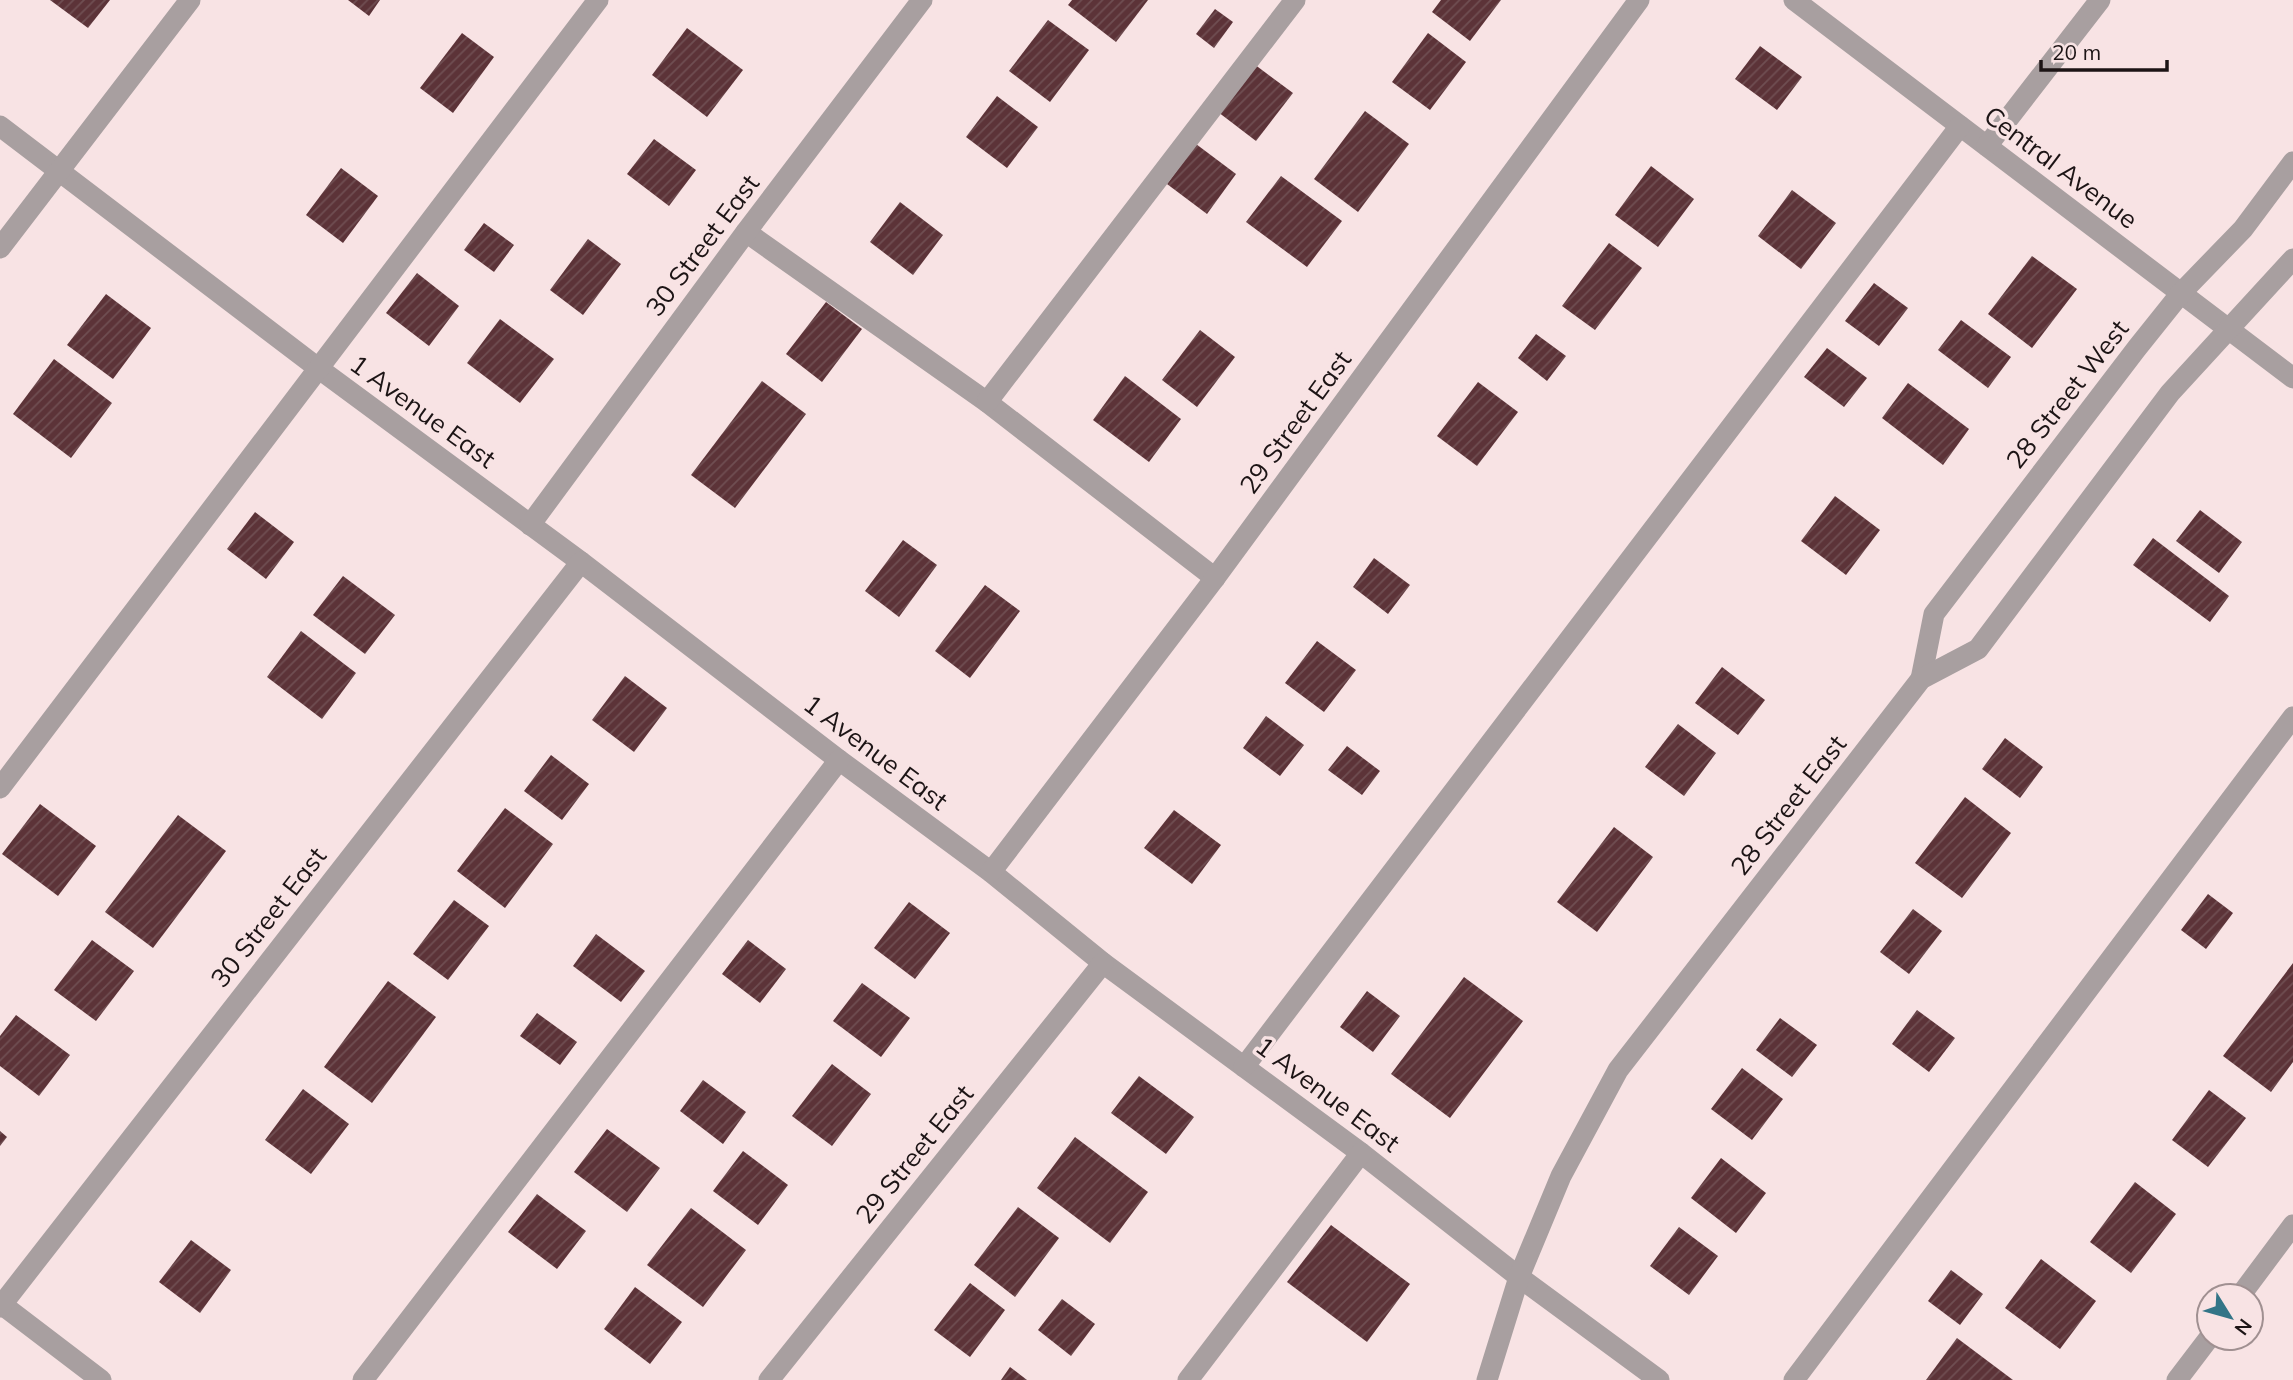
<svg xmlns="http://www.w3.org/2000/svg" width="2293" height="1380" font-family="Mulish,sans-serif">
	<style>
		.building { fill: url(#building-hatch) }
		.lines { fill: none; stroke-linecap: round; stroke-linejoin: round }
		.minor { stroke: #a89fa0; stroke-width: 21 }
		.labels { text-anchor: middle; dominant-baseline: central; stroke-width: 7; stroke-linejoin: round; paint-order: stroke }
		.street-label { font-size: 26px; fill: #1c1415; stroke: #f8e3e4 }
	</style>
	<defs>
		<pattern id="building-hatch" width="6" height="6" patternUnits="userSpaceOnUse" patternTransform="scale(1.75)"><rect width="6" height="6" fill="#5c3338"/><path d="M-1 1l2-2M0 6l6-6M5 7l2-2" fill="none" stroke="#6f4e52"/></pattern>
	</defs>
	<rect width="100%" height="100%" fill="#f8e3e4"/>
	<g class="building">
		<polygon points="50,0 110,0 88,28"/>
		<polygon points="348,0 380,0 369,16"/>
		<polygon points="1072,0 1148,0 1116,42 1068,5"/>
		<polygon points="1441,0 1501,0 1470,41 1432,12"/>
		<polygon points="1215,9 1233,22 1214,48 1196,34"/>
		<polygon points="1048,20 1089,50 1050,102 1009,71"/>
		<polygon points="687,28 743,70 707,117 652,75"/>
		<polygon points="462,33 494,57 453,113 420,88"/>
		<polygon points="1428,33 1466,62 1430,110 1392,82"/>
		<polygon points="1760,46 1802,77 1777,110 1735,79"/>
		<polygon points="1254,64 1293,93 1256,141 1218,112"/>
		<polygon points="997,96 1038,127 1007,168 966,137"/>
		<polygon points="1365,111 1409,144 1358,212 1314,179"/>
		<polygon points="654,139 696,170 669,206 627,174"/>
		<polygon points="1196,144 1236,174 1207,214 1167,184"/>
		<polygon points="1651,166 1694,199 1658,247 1615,215"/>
		<polygon points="341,168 378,196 343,243 306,215"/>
		<polygon points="1281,176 1342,221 1307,267 1246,222"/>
		<polygon points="1792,190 1836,223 1801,269 1758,236"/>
		<polygon points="900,202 943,235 913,275 870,242"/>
		<polygon points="484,223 514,245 494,272 464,250"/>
		<polygon points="588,239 621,264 583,315 550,290"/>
		<polygon points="1609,243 1642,268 1595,330 1562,306"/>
		<polygon points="2032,256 2077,289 2032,348 1988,314"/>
		<polygon points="417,273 459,306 429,346 386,313"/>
		<polygon points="1874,283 1908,308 1879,346 1845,321"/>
		<polygon points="106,294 151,328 113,379 67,345"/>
		<polygon points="826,302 862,329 822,382 786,354"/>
		<polygon points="500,319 554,359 520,403 467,363"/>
		<polygon points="1961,320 2011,357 1988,388 1938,350"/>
		<polygon points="1200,330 1235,357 1197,407 1162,380"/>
		<polygon points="1536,334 1566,356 1547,381 1518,358"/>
		<polygon points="1827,348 1867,378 1844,407 1804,377"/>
		<polygon points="54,359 112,403 71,458 13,414"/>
		<polygon points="1125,376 1181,419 1149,462 1093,420"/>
		<polygon points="762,381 806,414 735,508 691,475"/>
		<polygon points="1478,382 1518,412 1477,466 1437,436"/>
		<polygon points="1908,383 1969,429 1943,465 1882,418"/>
		<polygon points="1835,496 1880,530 1846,575 1801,541"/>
		<polygon points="2200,510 2242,542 2219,573 2176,541"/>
		<polygon points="255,512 294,542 266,579 227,549"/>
		<polygon points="2153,538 2229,596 2210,622 2133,565"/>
		<polygon points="903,540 937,565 899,617 865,591"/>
		<polygon points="1374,558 1410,585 1388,614 1353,587"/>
		<polygon points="343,576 395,615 365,654 313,615"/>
		<polygon points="985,585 1020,611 970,678 935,651"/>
		<polygon points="301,631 356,673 322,719 267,677"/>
		<polygon points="1317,641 1356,670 1324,712 1285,683"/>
		<polygon points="1722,667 1765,700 1738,735 1695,703"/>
		<polygon points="625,676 667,708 634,752 592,720"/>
		<polygon points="1266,716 1304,745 1280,776 1243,748"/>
		<polygon points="1678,724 1716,753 1684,796 1645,767"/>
		<polygon points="2005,738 2043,767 2020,798 1982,769"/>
		<polygon points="1347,746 1380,771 1362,795 1328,770"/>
		<polygon points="551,755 589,784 562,820 524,791"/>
		<polygon points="1965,797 2011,833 1962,898 1915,863"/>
		<polygon points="40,804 96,846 58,896 2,854"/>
		<polygon points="505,808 553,844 505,908 457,871"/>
		<polygon points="1174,810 1221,845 1192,884 1144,848"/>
		<polygon points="178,815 226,851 153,948 105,912"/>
		<polygon points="1614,827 1653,857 1597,932 1557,902"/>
		<polygon points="2208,894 2233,913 2206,949 2181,930"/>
		<polygon points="454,900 489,926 448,980 413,954"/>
		<polygon points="909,902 950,933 915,979 874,948"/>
		<polygon points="1913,909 1942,931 1909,974 1880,952"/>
		<polygon points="596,934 645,971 621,1002 573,966"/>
		<polygon points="92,940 134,971 96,1021 54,990"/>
		<polygon points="748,940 786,969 760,1003 722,974"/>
		<polygon points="2293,963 2293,1062 2271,1092 2223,1056"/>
		<polygon points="1464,977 1523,1021 1450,1118 1391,1074"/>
		<polygon points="388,981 436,1017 372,1103 324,1067"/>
		<polygon points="862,983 910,1018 881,1057 833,1021"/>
		<polygon points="1367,991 1400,1016 1373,1052 1340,1027"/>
		<polygon points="1917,1010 1955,1038 1929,1072 1892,1044"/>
		<polygon points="537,1013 577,1042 560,1065 520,1036"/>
		<polygon points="16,1015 70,1055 39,1096 0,1066 0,1036"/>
		<polygon points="1780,1018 1817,1045 1792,1077 1756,1050"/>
		<polygon points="832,1064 871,1094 832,1146 792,1116"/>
		<polygon points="1742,1068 1783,1099 1752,1140 1711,1109"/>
		<polygon points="1139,1076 1194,1117 1166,1154 1111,1113"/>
		<polygon points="703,1080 746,1112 723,1144 680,1111"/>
		<polygon points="303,1089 349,1124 311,1174 265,1140"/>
		<polygon points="2209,1090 2246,1118 2208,1167 2172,1140"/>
		<polygon points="607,1129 660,1168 627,1212 574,1172"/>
		<polygon points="0,1131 7,1137 0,1146"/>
		<polygon points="1075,1137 1148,1192 1110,1243 1037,1188"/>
		<polygon points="743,1151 788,1185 758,1225 713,1191"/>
		<polygon points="1721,1158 1766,1193 1736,1233 1691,1198"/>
		<polygon points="2135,1182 2176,1214 2131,1273 2090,1242"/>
		<polygon points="537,1194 586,1231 557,1269 508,1232"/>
		<polygon points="1018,1207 1059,1238 1015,1297 974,1265"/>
		<polygon points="691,1208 746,1250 703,1307 647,1265"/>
		<polygon points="1331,1225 1410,1284 1367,1342 1287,1282"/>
		<polygon points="1679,1227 1718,1256 1689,1295 1650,1266"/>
		<polygon points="191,1240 231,1270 200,1313 159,1282"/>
		<polygon points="2041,1259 2096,1301 2060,1349 2005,1308"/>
		<polygon points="1951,1270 1983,1294 1960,1325 1928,1301"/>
		<polygon points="970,1283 1005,1310 970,1357 934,1330"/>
		<polygon points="635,1287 682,1322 650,1364 604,1329"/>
		<polygon points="1062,1299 1095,1324 1071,1356 1038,1330"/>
		<polygon points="1957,1338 2013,1380 1926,1380"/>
		<polygon points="1010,1367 1027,1380 1001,1380"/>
	</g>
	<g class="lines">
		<g class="minor">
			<polyline points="1794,0 2293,378"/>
			<polyline points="0,126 318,368 581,562 839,760 991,872 1103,963 1361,1153 1519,1277 1659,1380"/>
			<polyline points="1987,146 2100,0"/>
			<polyline points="746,232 987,402 1215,578"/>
			<polyline points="0,248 190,0"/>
			<polyline points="987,402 1295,0"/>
			<polyline points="530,525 746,232 922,0"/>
			<polyline points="1921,679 1934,614 2137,348 2181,293 2243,229 2293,162"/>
			<polyline points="0,788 598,0"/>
			<polyline points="991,872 1215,578 1639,0"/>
			<polyline points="1244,1067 1960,126"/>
			<polyline points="2240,1296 2293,1225"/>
			<polyline points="0,1303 101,1380"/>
			<polyline points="0,1307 581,562"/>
			<polyline points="363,1380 839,760"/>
			<polyline points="769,1380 1103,963"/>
			<polyline points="1188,1380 1361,1153"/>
			<polyline points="1487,1380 1519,1277 1561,1176 1618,1070 1921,679 1978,649 2170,393 2293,259"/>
			<polyline points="1794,1380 2293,717"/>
			<polyline points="2177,1380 2209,1338"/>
		</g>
	</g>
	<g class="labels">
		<g class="street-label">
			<text transform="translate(2061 167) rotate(37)">Central Avenue</text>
			<text transform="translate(702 245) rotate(-53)">30 Street East</text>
			<text transform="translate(2067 394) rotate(-52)">28 Street West</text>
			<text transform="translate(423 411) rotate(36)">1 Avenue East</text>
			<text transform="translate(1295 422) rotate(-54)">29 Street East</text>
			<text transform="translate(876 752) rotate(37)">1 Avenue East</text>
			<text transform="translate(1788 805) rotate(-52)">28 Street East</text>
			<text transform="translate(268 917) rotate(-52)">30 Street East</text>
			<text transform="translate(1328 1094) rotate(37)">1 Avenue East</text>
			<text transform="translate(914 1154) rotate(-51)">29 Street East</text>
		</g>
	</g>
	<g transform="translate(2230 1317) rotate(127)"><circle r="33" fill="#f8e3e4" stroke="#a09091" stroke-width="2"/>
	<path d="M0-5L12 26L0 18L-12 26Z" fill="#337587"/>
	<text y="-10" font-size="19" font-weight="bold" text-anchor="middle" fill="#1c1415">N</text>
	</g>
	<path d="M2041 60v10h126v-10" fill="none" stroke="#1c1415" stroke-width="3.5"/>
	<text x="2052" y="60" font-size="21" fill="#1c1415" stroke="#f8e3e4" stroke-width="5" paint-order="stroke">20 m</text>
</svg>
